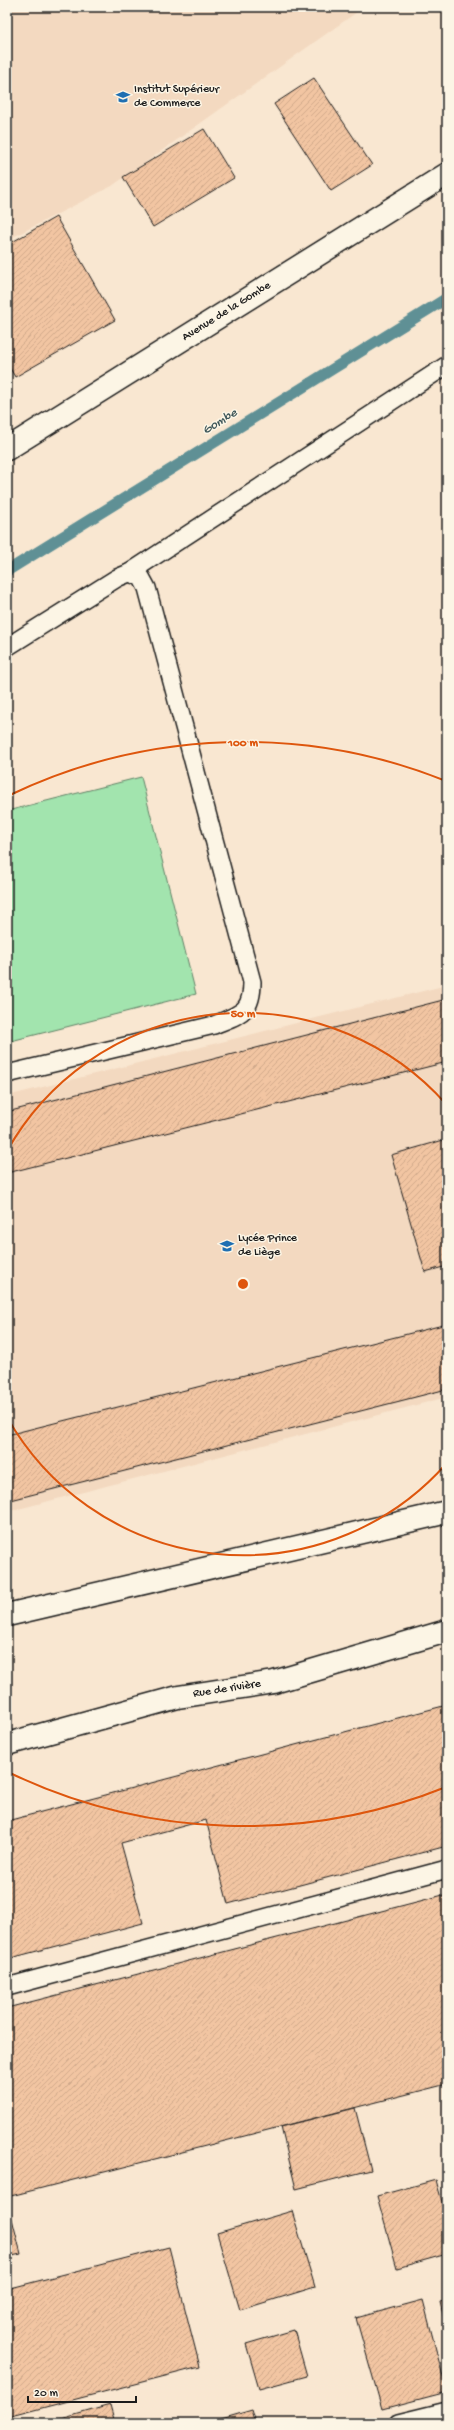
<svg xmlns="http://www.w3.org/2000/svg" width="454" height="2430" font-family="'Gochi Hand',sans-serif">
	<style>
		.built { fill: #f3d9c0 }
		.pitch { fill: #a2e4ae; stroke: #5f8065 }
		.lines { fill: none; stroke-linecap: round; stroke-linejoin: round }
		.stream { stroke: #5f9095; stroke-width: 11 }
		.building { fill: url(#building-hatch); stroke: #1c1c1c }
		.service-casing { stroke: #1c1c1c; stroke-width: 20 }
		.minor-casing { stroke: #1c1c1c; stroke-width: 25 }
		.tertiary-casing { stroke: #1c1c1c; stroke-width: 25 }
		.service { stroke: #fcf5e5; stroke-width: 17 }
		.minor { stroke: #fcf5e5; stroke-width: 22 }
		.tertiary { stroke: #fcf5e5; stroke-width: 22 }
		.ring { fill: none; stroke: #de560d; stroke-width: 2 }
		.labels { text-anchor: middle; dominant-baseline: central; stroke-width: 3; stroke-linejoin: round; paint-order: stroke }
		.poi-label { font-size: 12px; fill: #1c1c1c; stroke: #fcf5e5; text-anchor: start }
		.street-label { font-size: 12px; fill: #1c1c1c; stroke: #fcf5e5 }
		.water-label { font-size: 13px; font-style: italic; fill: #3e5659; stroke: #fcf5e5 }
		.centre { fill: #de560d; stroke: #fcf5e5; stroke-width: 2 }
		.ring-label { font-size: 12px; text-anchor: middle; font-weight: bold; fill: #de560d; stroke: #fcf5e5; stroke-width: 3; stroke-linejoin: round; paint-order: stroke }
	</style>
	<defs>
		<pattern id="building-hatch" width="6" height="6" patternUnits="userSpaceOnUse"><rect width="6" height="6" fill="#f2c5a2"/><path d="M-1 1l2-2M0 6l6-6M5 7l2-2" fill="none" stroke="#cfa98b"/></pattern>
	</defs>
	<rect width="100%" height="100%" fill="#f9e7d1"/>
	<filter id="ink" filterUnits="userSpaceOnUse"><feTurbulence type="fractalNoise" baseFrequency=".025" numOctaves="2"/><feDisplacementMap in="SourceGraphic" scale="8" xChannelSelector="R" yChannelSelector="G"/><feConvolveMatrix kernelMatrix="1 2 1 2 8 2 1 2 1" color-interpolation-filters="sRGB"/></filter>
	<g filter="url(#ink)">
		<g class="built">
			<polygon points="7,7 364,7 112,186 7,240"/>
			<polygon points="447,985 447,1397 7,1512 7,1096"/>
		</g>
		<polygon class="pitch" points="141,777 196,994 7,1042 7,811"/>
		<g class="lines">
			<polyline class="stream" points="7,571 447,298"/>
		</g>
		<g class="building">
			<polygon points="314,78 372,165 331,191 274,104"/>
			<polygon points="204,129 234,178 153,227 123,177"/>
			<polygon points="56,217 115,320 15,377 7,363 7,245"/>
			<polygon points="447,999 447,1062 7,1173 7,1112"/>
			<polygon points="447,1139 447,1266 425,1272 391,1155"/>
			<polygon points="447,1324 447,1389 7,1501 7,1435"/>
			<polygon points="447,1705 447,1846 228,1904 206,1820 121,1843 143,1923 7,1959 7,1821"/>
			<polygon points="447,1894 447,2084 7,2197 7,2008"/>
			<polygon points="355,2108 371,2170 296,2189 281,2127"/>
			<polygon points="436,2180 447,2220 447,2254 397,2268 377,2196"/>
			<polygon points="7,2199 21,2254 7,2257"/>
			<polygon points="292,2211 315,2287 240,2310 217,2233"/>
			<polygon points="169,2247 200,2367 7,2417 7,2289"/>
			<polygon points="423,2300 447,2392 382,2409 356,2318"/>
			<polygon points="447,2300 447,2332 440,2302"/>
			<polygon points="294,2330 307,2376 259,2389 246,2344"/>
			<polygon points="110,2405 115,2423 47,2423"/>
			<polygon points="252,2410 256,2423 211,2423 211,2422"/>
		</g>
		<g class="lines">
			<defs>
				<g id="service">
					<polyline points="129,573 447,365"/>
					<path d="M 7,647 L 117,578 L 129,573 L 141,577 L 147,588 L 252,982 C 252,1013 240,1014 214,1025 L 7,1074"/>
					<polyline points="7,1987 447,1869"/>
					<polyline points="398,2423 447,2411"/>
				</g>
				<g id="minor">
					<polyline points="7,1615 447,1512"/>
					<path id="s1" d="M 7,1744 L 178,1697 L 274,1682 L 447,1631"/>
				</g>
				<g id="tertiary">
					<path id="s2" d="M 7,449 L 447,174"/>
				</g>
			</defs>
			<use href="#service" class="service-casing"/>
			<use href="#minor" class="minor-casing"/>
			<use href="#tertiary" class="tertiary-casing"/>
			<use href="#service" class="service"/>
			<use href="#minor" class="minor"/>
			<use href="#tertiary" class="tertiary"/>
		</g>
	</g>
	<g class="ring">
		<path d="M446 1464A271 271 0 0 1 7 1417M7 1151A271 271 0 0 1 446 1104"/>
		<path d="M446 1787A542 542 0 0 1 10 1773M10 795A542 542 0 0 1 446 781"/>
	</g>
	<defs>
		<symbol id="university-bare" viewBox="-9 -9 18 18"><path d="M0-5L7-2L0 1L-7-2ZM-4 1L0 2.5L4 1V4Q0 6-4 4Z" fill="#1f6fb2" stroke="#fcf5e5" stroke-width="2.5" paint-order="stroke"/></symbol>
		<symbol id="school-bare" viewBox="-9 -9 18 18"><path d="M0-5L7-2L0 1L-7-2ZM-4 1L0 2.5L4 1V4Q0 6-4 4Z" fill="#1f6fb2" stroke="#fcf5e5" stroke-width="2.5" paint-order="stroke"/></symbol>
	</defs>
	<g fill-rule="evenodd">
		<use href="#university-bare" x="113" y="87" width="20" height="20"/>
		<use href="#school-bare" x="217" y="1236" width="20" height="20"/>
	</g>
	<g class="labels">
		<g class="poi-label">
			<text x="134" y="90">Institut Supérieur<tspan x="134" dy="14">de Commerce</tspan></text>
			<text x="238" y="1239">Lycée Prince<tspan x="238" dy="14">de Liège</tspan></text>
		</g>
		<g class="street-label">
			<text stroke="none"><textPath href="#s2" startOffset="259">Avenue de la Gombe</textPath></text>
			<text stroke="none"><textPath href="#s1" startOffset="227">Rue de rivière</textPath></text>
		</g>
		<g class="water-label">
			<text transform="translate(220 422) rotate(-32)">Gombe</text>
		</g>
	</g>
	<circle cx="243" cy="1284" r="6" class="centre"/>
	<g class="ring-label">
		<text x="243" y="746">100 m</text>
		<text x="243" y="1017">50 m</text>
	</g>
	<rect width="454" height="2430" fill="none" stroke="#fcf5e5" stroke-width="24"/>
	<rect x="12" y="12" width="430" height="2406" fill="none" stroke="#1c1c1c" stroke-width="1.5" filter="url(#ink)"/>
	<path d="M28 2396v6h108v-6" fill="none" stroke="#1c1c1c" stroke-width="2"/>
	<text x="34" y="2396" font-size="12" fill="#1c1c1c" stroke="#fcf5e5" stroke-width="3" paint-order="stroke">20 m</text>
</svg>
